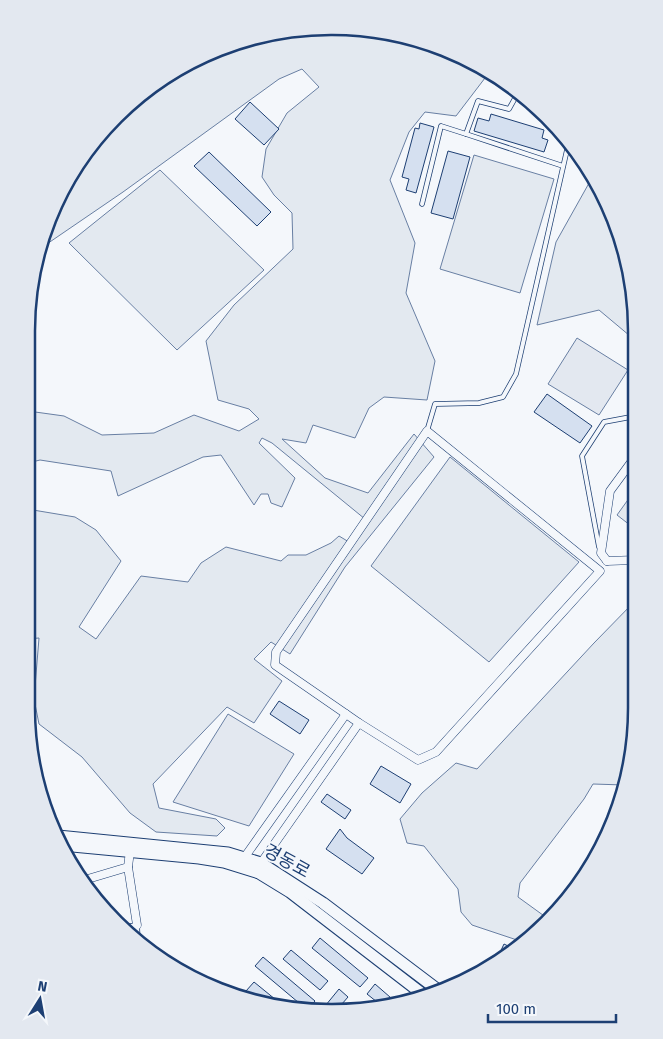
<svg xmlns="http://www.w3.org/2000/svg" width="663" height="1039" font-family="'Fira Sans','Noto Sans KR',sans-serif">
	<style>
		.green { fill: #e3e9f0; stroke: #687fa3 }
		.parking { fill: #e3e8f0; stroke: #687fa3 }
		.building { fill: #d5e0f0; stroke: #1d3f73 }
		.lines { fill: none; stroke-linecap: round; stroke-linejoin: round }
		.lane-casing { stroke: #1d3f73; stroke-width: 5.5 }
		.street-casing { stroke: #1d3f73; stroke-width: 9 }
		.secondary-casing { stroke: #1d3f73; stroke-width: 13 }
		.lane { stroke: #f4f7fb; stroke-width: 4 }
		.street { stroke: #f4f7fb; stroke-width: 8 }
		.secondary { stroke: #f4f7fb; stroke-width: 11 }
		.labels { text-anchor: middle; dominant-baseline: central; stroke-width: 4; stroke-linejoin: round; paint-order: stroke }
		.street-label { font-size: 18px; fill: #1d3f73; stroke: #f4f7fb }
		.rim { fill: none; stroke: #1d3f73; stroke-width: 2.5 }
	</style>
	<rect width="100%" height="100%" fill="#f4f7fb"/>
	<g class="green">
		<polygon points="292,29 411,37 497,79 485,78 456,116 425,112 409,132 390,180 415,243 406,293 435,361 427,400 384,397 369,408 355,438 313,425 306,443 282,439 325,478 368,493 414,434 434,457 345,567 290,654 271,642 254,659 282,681 254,723 227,707 153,784 159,808 216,819 225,828 217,836 156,832 130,813 82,757 39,724 34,699 39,638 27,639 27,509 75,517 96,530 121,561 79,627 96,639 141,576 188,582 201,563 226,547 281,561 288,555 306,555 331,543 339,536 349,542 365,519 272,443 262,438 259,443 295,478 282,507 271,503 268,494 261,494 254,505 221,455 203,457 118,496 111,471 40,460 28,463 28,411 64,416 102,435 154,433 194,415 239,431 259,419 249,409 218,400 206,341 234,305 293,249 292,213 274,195 262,177 266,149 287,113 319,87 302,69 279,79 123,192 41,248 49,215 90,145 179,67"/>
		<polygon points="474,155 554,179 520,293 440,269"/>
		<polygon points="160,170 264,270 177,350 69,243"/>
		<polygon points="593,176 605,196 636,311 636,341 599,310 537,325 556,242"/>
		<polygon points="450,457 579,562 489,662 371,566"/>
		<polygon points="635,490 635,529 617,515"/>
		<polygon points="635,601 634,747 624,785 593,784 584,799 520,883 518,897 547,918 525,939 517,940 472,925 461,912 458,889 424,846 407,843 400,819 422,793 456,763 477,769 594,643"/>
	</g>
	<g class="parking">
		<polygon points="577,338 628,370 599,415 548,384"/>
		<polygon points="228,714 294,754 249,826 173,802"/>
	</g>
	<g class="building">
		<polygon points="250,102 279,129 264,145 235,119"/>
		<polygon points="491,114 544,130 542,138 548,140 544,152 474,131 478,118 489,121"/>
		<polygon points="420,123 434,127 416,193 406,190 409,179 402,177 415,128 419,129"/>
		<polygon points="448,151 470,157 453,219 431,213"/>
		<polygon points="209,152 271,212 257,226 194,166"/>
		<polygon points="547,394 592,426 580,443 534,412"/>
		<polygon points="279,701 309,720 300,734 270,714"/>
		<polygon points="381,766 411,784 400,803 370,784"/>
		<polygon points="327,794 351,810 345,819 321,802"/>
		<polygon points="340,829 347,838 374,858 362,874 326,849"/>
		<polygon points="320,938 368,978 360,987 312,948"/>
		<polygon points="504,944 514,949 499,962 496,961"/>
		<polygon points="291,950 328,981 320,990 283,959"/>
		<polygon points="263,957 315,1001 308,1009 305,1008 255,966"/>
		<polygon points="254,982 281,1004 256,1000 246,991"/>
		<polygon points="209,984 226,988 225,992"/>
		<polygon points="375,984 398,1004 382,1006 367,994"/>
		<polygon points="339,989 348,997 335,1012 321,1011"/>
	</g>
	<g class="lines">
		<defs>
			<g id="lane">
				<polyline points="519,91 509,109 478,101 466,134 563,166"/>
				<polyline points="422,204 441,126 466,134"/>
				<polyline points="427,431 435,404 479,403 503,397 516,374 569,141"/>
				<polyline points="599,547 582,456 604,422 636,416"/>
				<polyline points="125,927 137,925 138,941"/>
			</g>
			<g id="street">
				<polyline points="607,561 601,553 610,491 635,457"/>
				<polyline points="607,561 635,560"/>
				<polyline points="346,714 275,665 276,652 427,431 600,571 436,752 418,760 359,723"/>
				<polyline points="244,858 346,714 359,723 261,863"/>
				<polyline points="128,867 137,925"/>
				<polyline points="81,881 128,867 130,851"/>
			</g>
			<g id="secondary">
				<polyline points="58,836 228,853 261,863 323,903 438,990"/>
				<polyline points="62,845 199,858 224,862 259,873 290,892 425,996"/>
			</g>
		</defs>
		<use href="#lane" class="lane-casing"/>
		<use href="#street" class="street-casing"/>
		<use href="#secondary" class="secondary-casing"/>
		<use href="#lane" class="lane"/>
		<use href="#street" class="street"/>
		<use href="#secondary" class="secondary"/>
	</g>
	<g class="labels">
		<g class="street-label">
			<text transform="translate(287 861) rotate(29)">경동로</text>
		</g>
	</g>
	<path d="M0 0H663V1039H0ZM331 35H332A296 296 0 0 1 628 331V708A296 296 0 0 1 332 1004H331A296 296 0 0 1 35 708V331A296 296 0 0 1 331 35Z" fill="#e3e8f0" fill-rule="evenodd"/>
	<path class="rim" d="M331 35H332A296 296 0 0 1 628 331V708A296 296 0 0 1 332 1004H331A296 296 0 0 1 35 708V331A296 296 0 0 1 331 35Z"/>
	<g transform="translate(40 999) rotate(11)" stroke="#f4f7fb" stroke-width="4" paint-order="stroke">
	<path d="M0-4L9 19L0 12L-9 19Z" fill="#1d3f73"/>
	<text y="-8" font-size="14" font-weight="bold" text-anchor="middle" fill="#1d3f73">N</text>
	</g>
	<path d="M488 1014v8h128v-8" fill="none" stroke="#1d3f73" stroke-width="2.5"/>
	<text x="496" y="1014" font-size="15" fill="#1d3f73" stroke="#f4f7fb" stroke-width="4" paint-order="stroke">100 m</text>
</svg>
